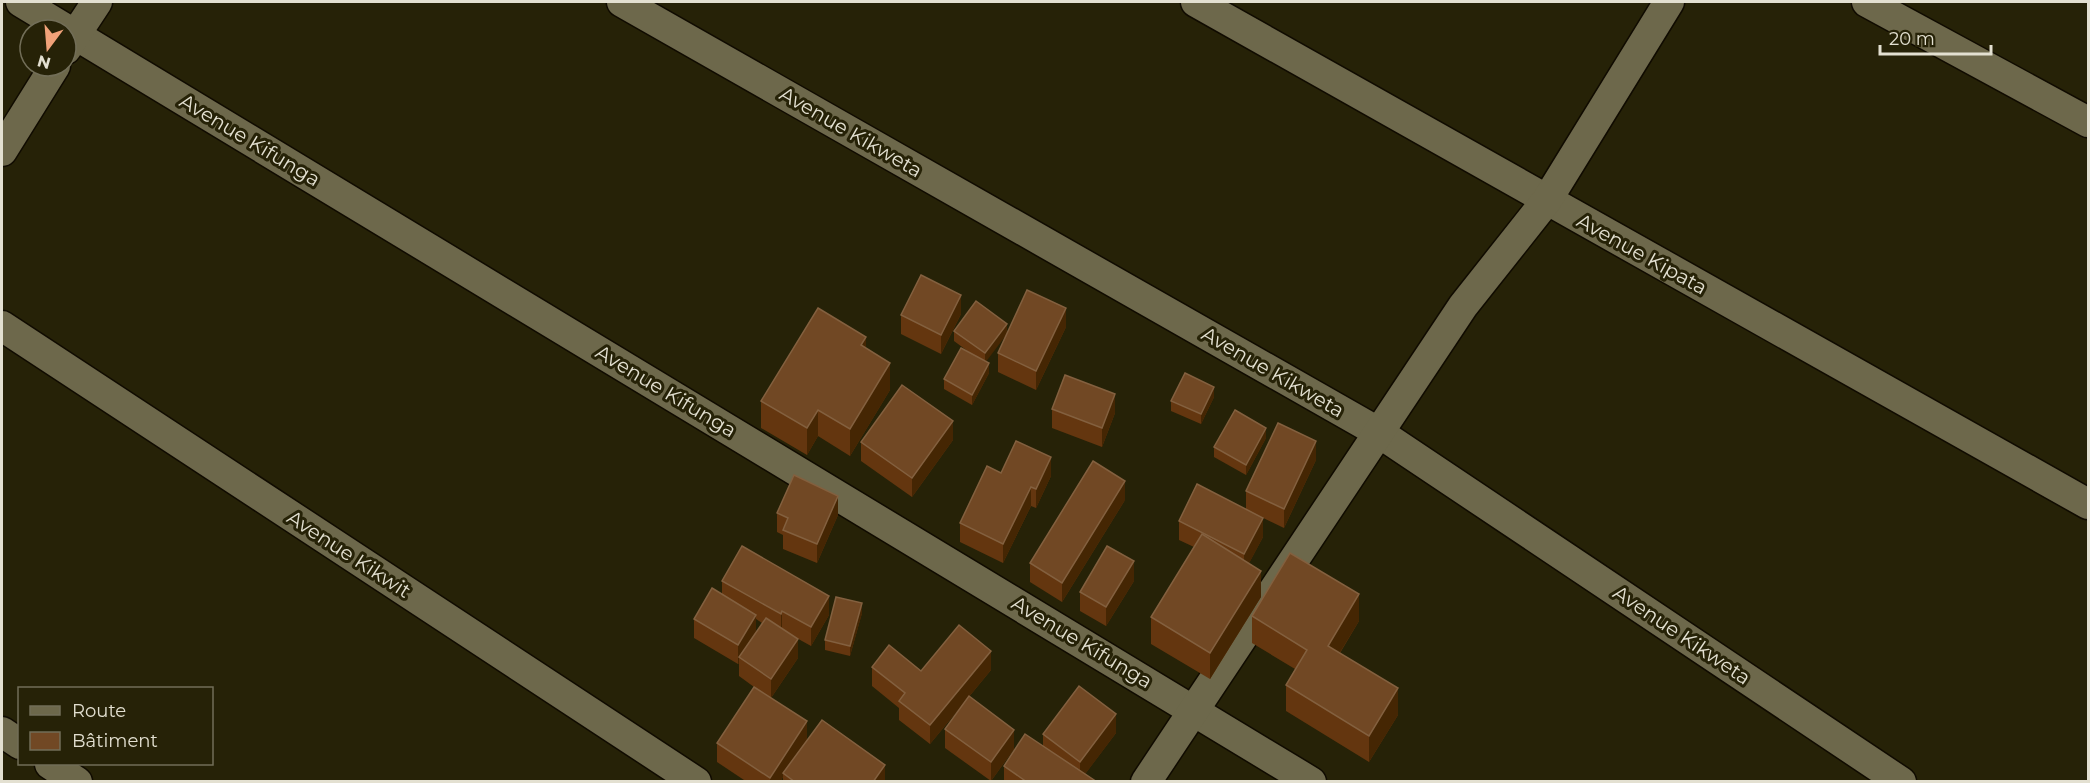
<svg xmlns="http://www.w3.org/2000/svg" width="2090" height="783" font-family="Montserrat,sans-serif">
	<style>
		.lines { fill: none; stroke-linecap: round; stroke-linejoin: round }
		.street-casing { stroke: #100b00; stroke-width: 33 }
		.street { stroke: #6d684b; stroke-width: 30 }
		.wall { fill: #64360f; fill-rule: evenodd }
		.shaded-wall { fill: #452603 }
		.building { fill: #714824; stroke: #83603f; stroke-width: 1.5 }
		.labels { text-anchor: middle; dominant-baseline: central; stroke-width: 6; stroke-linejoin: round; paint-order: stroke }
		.street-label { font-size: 20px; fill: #e3e0d1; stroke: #262207 }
	</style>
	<rect width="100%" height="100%" fill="#262207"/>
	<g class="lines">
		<defs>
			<g id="street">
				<polyline points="21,2 1311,782"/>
				<polyline points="622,2 1378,432 1901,782"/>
				<polyline points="1196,2 2088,504"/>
				<polyline points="1867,2 2088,122"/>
				<polyline points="66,49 97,2"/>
				<polyline points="2,151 55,66"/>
				<polyline points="2,326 696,782"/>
				<polyline points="2,732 20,744"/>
				<polyline points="50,764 77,782"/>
				<polyline points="1146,782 1463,306 1547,200 1669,2"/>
			</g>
		</defs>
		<use href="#street" class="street-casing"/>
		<use href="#street" class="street"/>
	</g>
	<g class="wall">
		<polygon points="961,314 941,354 901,334 901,315"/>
		<polygon points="1007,324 986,361 989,373 972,405 944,389 944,379 973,355 954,341 954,331"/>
		<polygon points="1066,327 1036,390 998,372 998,353"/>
		<polygon points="866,348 890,390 850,456 818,436 807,455 761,428 761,401"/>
		<polygon points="1214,397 1201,424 1171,411 1171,401"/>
		<polygon points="1052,409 1115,413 1102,447 1052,428"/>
		<polygon points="1266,438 1246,475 1214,457 1214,447"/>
		<polygon points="953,440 912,497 861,461 861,442"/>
		<polygon points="1316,460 1284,528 1253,513 1263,537 1249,563 1261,597 1210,679 1151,644 1151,617 1194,547 1179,540 1179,521 1246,509 1246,491"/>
		<polygon points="1001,473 1051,476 1036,508 1031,506 1003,563 960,542 960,523"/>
		<polygon points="1125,500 1062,602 1030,582 1030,563"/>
		<polygon points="777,513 838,515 817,563 783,549 783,535 777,532"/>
		<path d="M 722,581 L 829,615 L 811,646 L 793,636 L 798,658 L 771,698 L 807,740 L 885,782 L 783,782 L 783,777 L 780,782 L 747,782 L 717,762 L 717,743 L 765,695 L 739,676 L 739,663 L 738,664 L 694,638 L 694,619 L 722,594 ZM 756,619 L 762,623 L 756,632 Z"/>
		<polygon points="1134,581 1106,626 1080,611 1080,592"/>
		<polygon points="862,613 850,656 825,650 825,640"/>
		<polygon points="1252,616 1359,621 1340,653 1398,715 1369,762 1286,711 1286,685 1295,669 1252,643"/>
		<polygon points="872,667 921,671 991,670 930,744 899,720 899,708 872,686"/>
		<polygon points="945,729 1014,749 991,781 945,748"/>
		<polygon points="1116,733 1085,774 1097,782 1004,782 1004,766 1043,746 1043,734"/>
	</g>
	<g class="shaded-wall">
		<polygon points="961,295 961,314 941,354 941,335"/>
		<polygon points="1066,308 1066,327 1036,390 1036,371"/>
		<polygon points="1007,324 1007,334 985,363 985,353"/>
		<polygon points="866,337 866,364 861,345"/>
		<polygon points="890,363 890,390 850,456 850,429"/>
		<polygon points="989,363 989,373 972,405 972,395"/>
		<polygon points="1214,387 1214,397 1201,424 1201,414"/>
		<polygon points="1115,394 1115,413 1102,447 1102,428"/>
		<polygon points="818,410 818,436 807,455 807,428"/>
		<polygon points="953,421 953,440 912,497 912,478"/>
		<polygon points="1266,428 1266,438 1246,475 1246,465"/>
		<polygon points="1316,441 1316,460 1284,528 1284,509"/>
		<polygon points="1051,457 1051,476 1036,508 1036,489"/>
		<polygon points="1125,481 1125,500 1062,602 1062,583"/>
		<polygon points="1031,487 1031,506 1003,563 1003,544"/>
		<polygon points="838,496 838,515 817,563 817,544"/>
		<polygon points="1263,518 1263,537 1244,573 1244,554"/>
		<polygon points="1134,561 1134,581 1106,626 1106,607"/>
		<polygon points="1261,571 1261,597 1210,679 1210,653"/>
		<polygon points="1359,594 1359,621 1328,672 1328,646"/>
		<polygon points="829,596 829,615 811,646 811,627"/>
		<polygon points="862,603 862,613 850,656 850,646"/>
		<polygon points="782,611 782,630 781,633 781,614"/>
		<polygon points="756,615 756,634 739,657 739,663 738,664 738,645"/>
		<polygon points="798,639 798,658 771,698 771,679"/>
		<polygon points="991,651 991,670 930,744 930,725"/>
		<polygon points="1398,688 1398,715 1369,762 1369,736"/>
		<polygon points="1116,714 1116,733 1080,781 1080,762"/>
		<polygon points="807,721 807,740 783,773 783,777 780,782 770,782 770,778"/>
		<polygon points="1014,730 1014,749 991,781 991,762"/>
		<polygon points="885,765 885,782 873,782"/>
	</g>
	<g class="building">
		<polygon points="921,275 961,295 941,335 901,315"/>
		<polygon points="1027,290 1066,308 1036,371 998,353"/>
		<polygon points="976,301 1007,324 985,353 954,331"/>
		<polygon points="818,308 866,337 861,345 890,363 850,429 818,410 807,428 761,401"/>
		<polygon points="961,348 989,363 972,395 944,379"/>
		<polygon points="1185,373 1214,387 1201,414 1171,401"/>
		<polygon points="1065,375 1115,394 1102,428 1052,409"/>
		<polygon points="902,385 953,421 912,478 861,442"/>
		<polygon points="1235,410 1266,428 1246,465 1214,447"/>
		<polygon points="1278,423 1316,441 1284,509 1246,491"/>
		<polygon points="1016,441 1051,457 1036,489 1031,487 1003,544 960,523 987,466 1001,473"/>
		<polygon points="1093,461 1125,481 1062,583 1030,563"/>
		<polygon points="794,475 838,496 817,544 783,530 788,518 777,513"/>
		<polygon points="1197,484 1263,518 1244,554 1179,521"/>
		<polygon points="1202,534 1261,571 1210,653 1151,617"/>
		<polygon points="742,546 829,596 811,627 782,611 781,614 722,581"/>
		<polygon points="1107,546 1134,561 1106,607 1080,592"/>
		<polygon points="1290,553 1359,594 1328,646 1398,688 1369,736 1286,685 1307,650 1252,616"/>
		<polygon points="712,588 756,615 738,645 694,619"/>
		<polygon points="836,597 862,603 850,646 825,640"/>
		<polygon points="766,618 798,639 771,679 739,657"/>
		<polygon points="959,625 991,651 930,725 899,701 905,693 872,667 889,645 921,671"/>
		<polygon points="1079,686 1116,714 1080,762 1043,734"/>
		<polygon points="754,687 807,721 770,778 717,743"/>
		<polygon points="969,696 1014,730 991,762 945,729"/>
		<polygon points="822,720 885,765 873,782 795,782 783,773"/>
		<polygon points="1025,734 1097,782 1027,782 1004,766"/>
	</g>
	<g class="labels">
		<g class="street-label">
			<text transform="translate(851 132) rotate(30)">Avenue Kikweta</text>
			<text transform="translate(250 140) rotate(31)">Avenue Kifunga</text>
			<text transform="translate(1642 254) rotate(29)">Avenue Kipata</text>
			<text transform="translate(1273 372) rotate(30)">Avenue Kikweta</text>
			<text transform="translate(666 391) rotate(31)">Avenue Kifunga</text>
			<text transform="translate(349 554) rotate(33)">Avenue Kikwit</text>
			<text transform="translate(1682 635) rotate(34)">Avenue Kikweta</text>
			<text transform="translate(1082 642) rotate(31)">Avenue Kifunga</text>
		</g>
	</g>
	<rect width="2090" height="783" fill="none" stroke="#e3e0d1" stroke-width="6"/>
	<rect x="18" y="687" width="195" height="78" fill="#262207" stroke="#726e58" stroke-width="1.5"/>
	<rect x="30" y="706" width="30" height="9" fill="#6d684b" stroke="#726e58" stroke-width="1.5"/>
	<text x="72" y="717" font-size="18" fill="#e3e0d1">Route</text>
	<rect x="30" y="732" width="30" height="18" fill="#714824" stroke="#726e58" stroke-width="1.5"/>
	<text x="72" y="747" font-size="18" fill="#e3e0d1">Bâtiment</text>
	<g transform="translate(48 48) rotate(196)"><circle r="28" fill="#262207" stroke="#726e58" stroke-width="1.5"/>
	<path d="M0-4.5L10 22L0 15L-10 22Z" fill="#f0a279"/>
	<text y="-9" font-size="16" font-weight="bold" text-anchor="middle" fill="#e3e0d1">N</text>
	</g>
	<path d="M1880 45v9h111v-9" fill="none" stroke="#e3e0d1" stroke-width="3"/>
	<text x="1889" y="45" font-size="18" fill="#e3e0d1" stroke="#262207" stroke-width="4.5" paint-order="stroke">20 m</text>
</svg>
